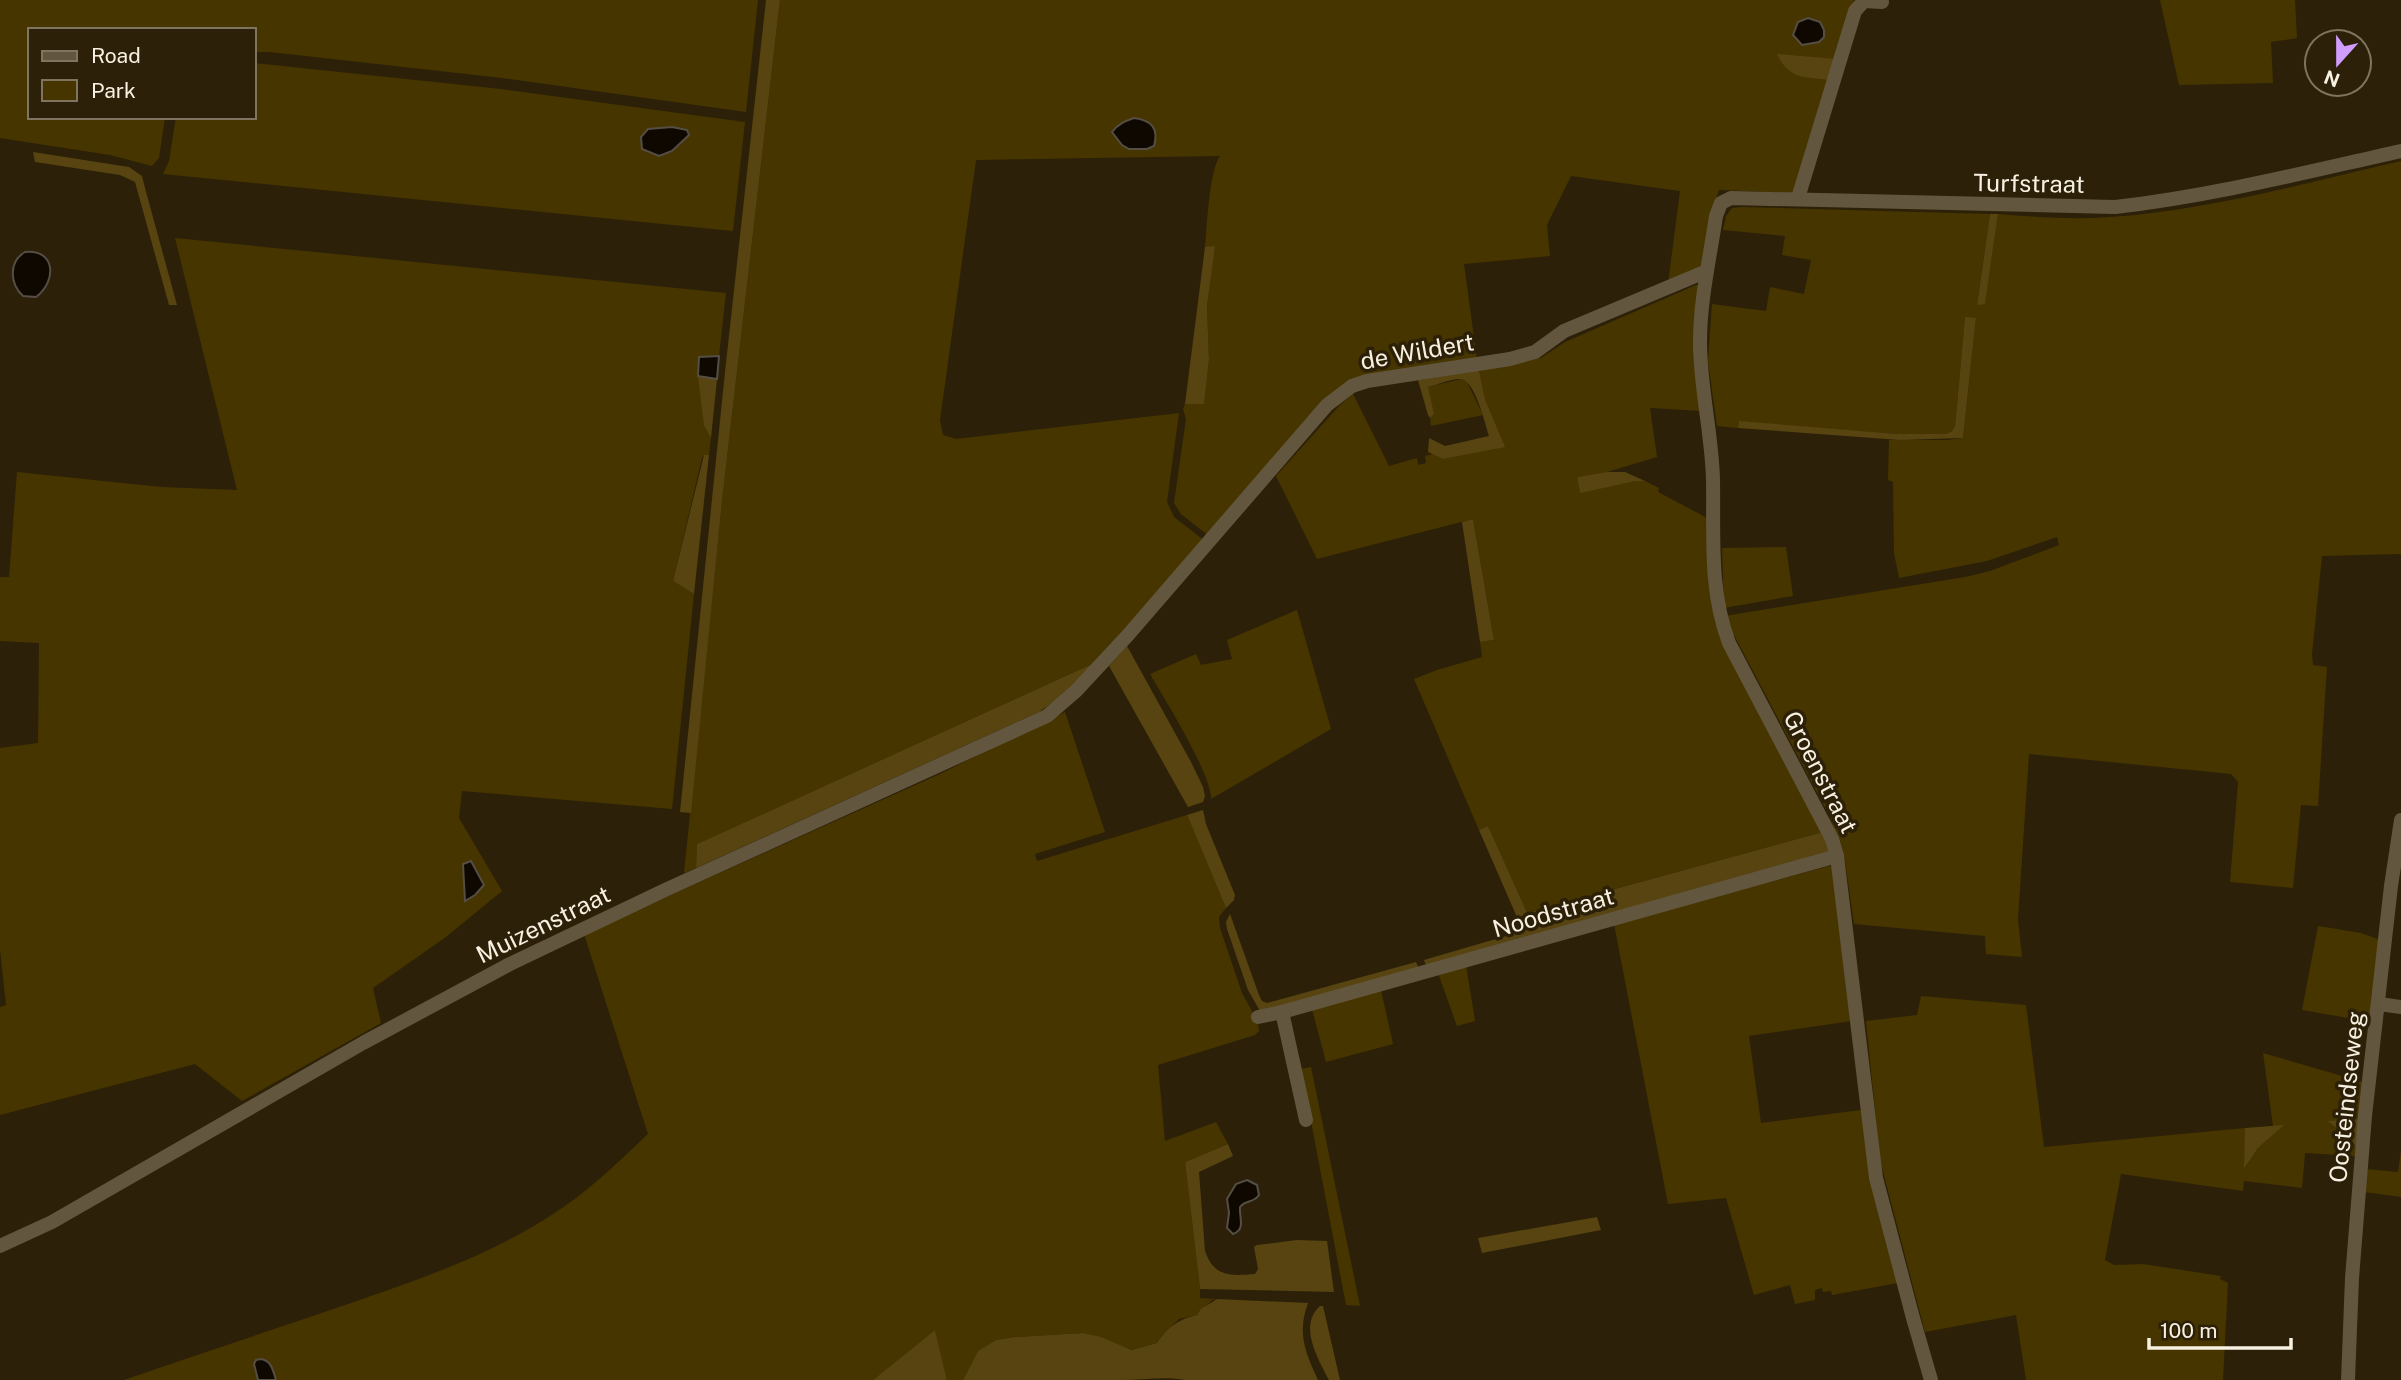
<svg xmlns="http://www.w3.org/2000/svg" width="2401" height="1380" font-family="'Public Sans',sans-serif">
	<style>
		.green { fill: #473500; fill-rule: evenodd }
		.forest { fill: #574410 }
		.water { fill: #0f0800; stroke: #554e44; stroke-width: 2 }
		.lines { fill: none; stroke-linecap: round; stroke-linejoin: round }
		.minor { stroke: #62573e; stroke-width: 14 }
		.labels { text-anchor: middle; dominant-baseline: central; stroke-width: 7; stroke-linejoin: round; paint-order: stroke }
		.street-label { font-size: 24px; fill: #f8f1e2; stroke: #2c2108 }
	</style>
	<rect width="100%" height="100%" fill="#2c2108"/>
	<g class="green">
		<polygon points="0,0 758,0 746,112 502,78 270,52 254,52 254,30 30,30 30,117 165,117 159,158 152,166 110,155 0,138"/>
		<path d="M 780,0 L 1854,0 L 1793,193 L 1719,190 L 1711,214 L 1706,268 L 1668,284 L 1680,191 L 1571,176 L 1547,225 L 1550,256 L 1464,264 L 1477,360 L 1353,382 L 1209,536 L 1181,514 L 1174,503 L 1186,419 L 1183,409 L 1185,404 L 1204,403 L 1209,360 L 1207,306 L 1214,247 L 1205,247 C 1207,227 1209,171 1220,156 L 976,160 L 940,420 L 943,435 L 956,439 L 973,437 L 1179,413 L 1167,502 L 1174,517 L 1205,541 L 1092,664 L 697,844 L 696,868 L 684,873 L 722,501 Z"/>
		<polygon points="2160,0 2295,0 2297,38 2271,42 2273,83 2179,85"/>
		<path d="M 254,63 L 501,89 L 745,122 L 733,231 L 163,174 L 169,161 L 176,117 L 254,117 ZM 662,127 L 672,127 L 686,138 L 651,154 L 642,149 Z"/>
		<path d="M 2401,161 L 2401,554 L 2322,556 L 2312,654 L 2313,665 L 2327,667 L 2318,806 L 2301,805 L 2293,888 L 2230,882 L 2238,782 L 2231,774 L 2029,754 L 2018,919 L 2022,957 L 1986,954 L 1985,936 L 1854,924 L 1845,861 L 1830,817 L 1724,616 L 1965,577 L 1990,571 L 2059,545 L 2057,537 L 1987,561 L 1899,578 L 1894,553 L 1893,482 L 1888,480 L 1889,440 L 1947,440 L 1963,438 L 1976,318 L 1965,318 L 1955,426 L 1952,431 L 1946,434 L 1898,434 L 1739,422 L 1738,428 L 1717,426 L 1708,361 L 1712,304 L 1766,311 L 1770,287 L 1804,294 L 1811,260 L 1782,255 L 1785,236 L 1723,230 L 1726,216 L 1732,208 L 1741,207 L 1990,214 L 1977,304 L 1985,303 L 1998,214 C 2035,217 2073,220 2111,217 C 2209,210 2305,183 2401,161 Z"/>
		<polygon points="175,238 726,293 719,356 699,358 704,426 711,438 709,455 704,455 702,458 673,581 694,594 672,809 462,791 459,818 502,891 446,937 373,988 381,1023 242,1101 195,1064 0,1115 0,1007 6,1005 0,949 0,748 38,743 39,643 0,641 0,577 9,577 17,472 161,487 237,490"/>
		<path d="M 1696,285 L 1700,285 L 1703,411 L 1650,408 L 1657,457 L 1607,472 L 1577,477 L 1580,492 L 1636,481 L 1645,481 L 1659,488 L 1658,492 L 1709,519 C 1710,558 1708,597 1720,635 L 1823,832 L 1526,913 L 1488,826 L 1479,830 L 1414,679 L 1437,670 L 1482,657 L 1480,642 L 1494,640 L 1473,519 L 1317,559 L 1276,476 L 1340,405 L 1353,394 L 1389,466 L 1417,458 L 1418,465 L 1426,463 L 1425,456 L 1433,454 L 1443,459 L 1504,446 L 1485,399 L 1479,370 L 1541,358 L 1565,342 Z"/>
		<polygon points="1462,379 1467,382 1483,415 1431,426 1427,387"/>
		<polygon points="1786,547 1793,596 1724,608 1722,548"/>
		<path d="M 1297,610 L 1331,729 L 1211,799 C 1212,775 1164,698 1150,674 L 1196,654 L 1201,665 L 1232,659 L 1227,640 Z"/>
		<path d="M 1065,712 L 1105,832 L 1035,854 L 1037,861 L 1187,815 L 1226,908 L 1219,917 L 1220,928 L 1242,993 L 1258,1022 L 1259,1031 L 1255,1035 L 1158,1065 L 1165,1141 L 1216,1122 L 1228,1144 L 1185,1162 L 1200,1289 L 1200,1298 L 1217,1299 L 1212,1300 L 1197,1315 L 1179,1319 L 1162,1335 L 1157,1343 L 1130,1350 L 1102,1337 L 1083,1333 L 1015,1337 L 996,1340 L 978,1351 L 963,1380 L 947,1380 L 935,1330 L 873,1380 L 276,1380 L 272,1367 L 265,1360 L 254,1370 L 258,1380 L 124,1380 C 199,1354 275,1329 351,1303 C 420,1279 488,1256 550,1216 C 586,1194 617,1163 648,1134 L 584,934 L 942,773 Z"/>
		<polygon points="1829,866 1833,867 1852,1021 1749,1036 1761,1123 1861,1110 1898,1283 1832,1295 1831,1291 1823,1292 1822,1288 1815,1290 1815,1300 1795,1304 1790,1285 1754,1295 1726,1198 1668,1204 1614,924"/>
		<polygon points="2318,926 2361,933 2380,940 2371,1022 2302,1010"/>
		<polygon points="1466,965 1475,1021 1457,1026 1438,973"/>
		<polygon points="1381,990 1393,1044 1326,1062 1312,1009"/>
		<polygon points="1921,996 2026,1005 2044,1147 2245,1128 2245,1168 2258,1148 2282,1126 2273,1126 2263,1053 2363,1082 2359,1119 2328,1122 2343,1133 2356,1146 2355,1156 2305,1153 2302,1188 2244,1181 2243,1191 2121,1174 2105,1260 2114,1265 2143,1264 2221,1276 2220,1279 2228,1283 2223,1380 2026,1380 2016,1315 1925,1332 1880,1160 1866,1021 1917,1015"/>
		<polygon points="1311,1067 1360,1306 1346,1305 1301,1069"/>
		<polygon points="2401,1151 2401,1197 2364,1192 2366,1169 2398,1172"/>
	</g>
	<g class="forest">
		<polygon points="766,0 780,0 722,501 691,813 680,812 725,372"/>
		<path d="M 1777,54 L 1836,59 L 1830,80 C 1805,77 1789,80 1777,54 Z"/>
		<polygon points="33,152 129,167 142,176 145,188 177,305 169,305 135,182 120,175 35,162"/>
		<polygon points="1990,214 1998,214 1985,304 1977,305"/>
		<polygon points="1215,246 1207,306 1209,360 1204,404 1185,404 1205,247"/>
		<polygon points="1965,317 1976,318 1963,438 1900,440 1738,428 1739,421 1898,434 1946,434 1952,431 1955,426"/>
		<path d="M 1479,370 L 1485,399 L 1505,447 L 1443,459 L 1428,452 L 1429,438 L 1445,446 L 1489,436 C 1485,424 1475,379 1460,379 C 1450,379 1437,385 1428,387 L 1434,414 L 1430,418 L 1428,415 L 1418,380 Z"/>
		<polygon points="698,376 717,379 711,438 704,426"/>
		<polygon points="704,455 709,455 694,594 673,581"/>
		<polygon points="1607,472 1625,472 1645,481 1636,481 1580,493 1577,477"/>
		<polygon points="1473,519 1494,640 1480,642 1462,522"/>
		<polygon points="1127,646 1191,762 1203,787 1205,796 1203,802 1188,807 1109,666"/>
		<polygon points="1092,664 1069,691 1039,712 696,868 697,844"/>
		<polygon points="1203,810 1206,824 1235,895 1234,900 1226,908 1187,815"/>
		<polygon points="1488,826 1527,913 1823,832 1830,851 1427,968 1424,960 1523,931 1479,830"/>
		<polygon points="1230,914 1259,995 1262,1001 1267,1003 1416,962 1420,971 1260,1011 1248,990 1227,929 1226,922"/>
		<polygon points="2359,1119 2356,1146 2343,1133 2327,1121"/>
		<polygon points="2284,1125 2258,1148 2244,1169 2245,1128"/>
		<path d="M 1228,1144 L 1233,1156 L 1199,1172 L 1205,1251 C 1214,1277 1230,1276 1255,1274 L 1258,1269 L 1254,1247 L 1257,1245 L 1297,1240 L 1327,1241 L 1334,1292 L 1200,1289 L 1185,1162 Z"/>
		<polygon points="1597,1217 1601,1230 1482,1253 1478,1238"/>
		<path d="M 1217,1299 L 1308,1303 C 1297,1333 1305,1352 1318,1380 L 1186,1380 C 1166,1376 1142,1380 1121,1380 C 1068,1380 1016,1380 963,1380 L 978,1351 L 996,1340 L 1015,1337 L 1083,1333 L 1102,1337 L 1131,1350 L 1157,1343 C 1167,1327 1179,1319 1197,1315 L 1201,1309 Z"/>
		<path d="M 1320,1306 L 1323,1306 L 1340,1380 L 1329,1380 C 1318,1359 1298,1325 1320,1306 Z"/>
		<polygon points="935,1330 947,1380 873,1380"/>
	</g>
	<g class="water">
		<polygon points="1808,18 1820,22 1824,30 1824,37 1819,42 1802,45 1793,35 1798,22"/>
		<path d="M 1134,118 C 1151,120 1159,128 1154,146 L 1147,149 L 1129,149 L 1122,145 L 1112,132 C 1118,124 1125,121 1134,118 Z"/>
		<polygon points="672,127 687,130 689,135 672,151 659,156 642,149 641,137 648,129"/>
		<path d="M 25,252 C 56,249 57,281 36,297 L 23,296 C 10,284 8,262 25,252 Z"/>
		<polygon points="719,356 717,379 698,376 699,357"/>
		<polygon points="471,861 484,885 475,895 465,901 463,864"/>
		<path d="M 1247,1180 L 1257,1185 L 1259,1195 C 1254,1203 1245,1200 1240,1207 C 1239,1218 1246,1229 1233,1234 L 1227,1228 L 1229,1213 L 1227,1199 L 1236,1184 Z"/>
		<path d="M 261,1359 C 272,1361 273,1371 276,1380 L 258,1380 L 254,1364 L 256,1360 Z"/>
	</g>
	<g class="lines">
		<g class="minor">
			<polyline points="1798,198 1855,11 1864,1 1882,2"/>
			<polyline points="2379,1004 2401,1007"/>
			<polyline points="1282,1012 1306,1120"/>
			<polyline points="1258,1017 1282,1012 1837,856"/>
			<polyline points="0,1246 52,1222 363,1043 510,964 665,890 1047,716 1076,691 1128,635 1327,405 1352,386 1367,381 1510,359 1535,352 1564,331 1707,271"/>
			<path d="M 1931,1380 L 1913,1318 L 1876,1178 L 1837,856 L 1832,839 L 1729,643 C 1709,590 1714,536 1713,480 C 1712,434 1700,388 1700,342 C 1700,300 1710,257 1716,216 L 1721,203 L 1731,198 L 2115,207 C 2212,196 2306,172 2401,151"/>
			<polyline points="2348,1380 2352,1278 2365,1116 2391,886 2401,820"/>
		</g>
	</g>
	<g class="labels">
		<g class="street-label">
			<text transform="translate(2029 183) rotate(1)">Turfstraat</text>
			<text transform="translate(1417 351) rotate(-10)">de Wildert</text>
			<text transform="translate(1821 772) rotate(63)">Groenstraat</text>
			<text transform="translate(1553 912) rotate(-16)">Noodstraat</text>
			<text transform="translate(543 924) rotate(-26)">Muizenstraat</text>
			<text transform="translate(2346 1097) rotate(-84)">Oosteindseweg</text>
		</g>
	</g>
	<rect x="28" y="28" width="228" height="91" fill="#2c2108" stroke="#7e745f" stroke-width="2"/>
	<rect x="42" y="51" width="35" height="10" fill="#62573e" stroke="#7e745f" stroke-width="2"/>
	<text x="91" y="63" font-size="21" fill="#f8f1e2">Road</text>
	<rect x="42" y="80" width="35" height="21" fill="#473500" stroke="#7e745f" stroke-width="2"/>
	<text x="91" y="98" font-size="21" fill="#f8f1e2">Park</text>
	<g transform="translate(2338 63) rotate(201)"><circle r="33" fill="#2c2108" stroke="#7e745f" stroke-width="2"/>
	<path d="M0-5L12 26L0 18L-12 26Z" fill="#d09dff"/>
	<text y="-10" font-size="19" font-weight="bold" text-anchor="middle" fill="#f8f1e2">N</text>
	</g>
	<path d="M2149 1338v10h142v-10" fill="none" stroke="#f8f1e2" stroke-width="3.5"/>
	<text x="2160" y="1338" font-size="21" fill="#f8f1e2" stroke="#2c2108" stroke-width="5" paint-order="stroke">100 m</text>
</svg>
